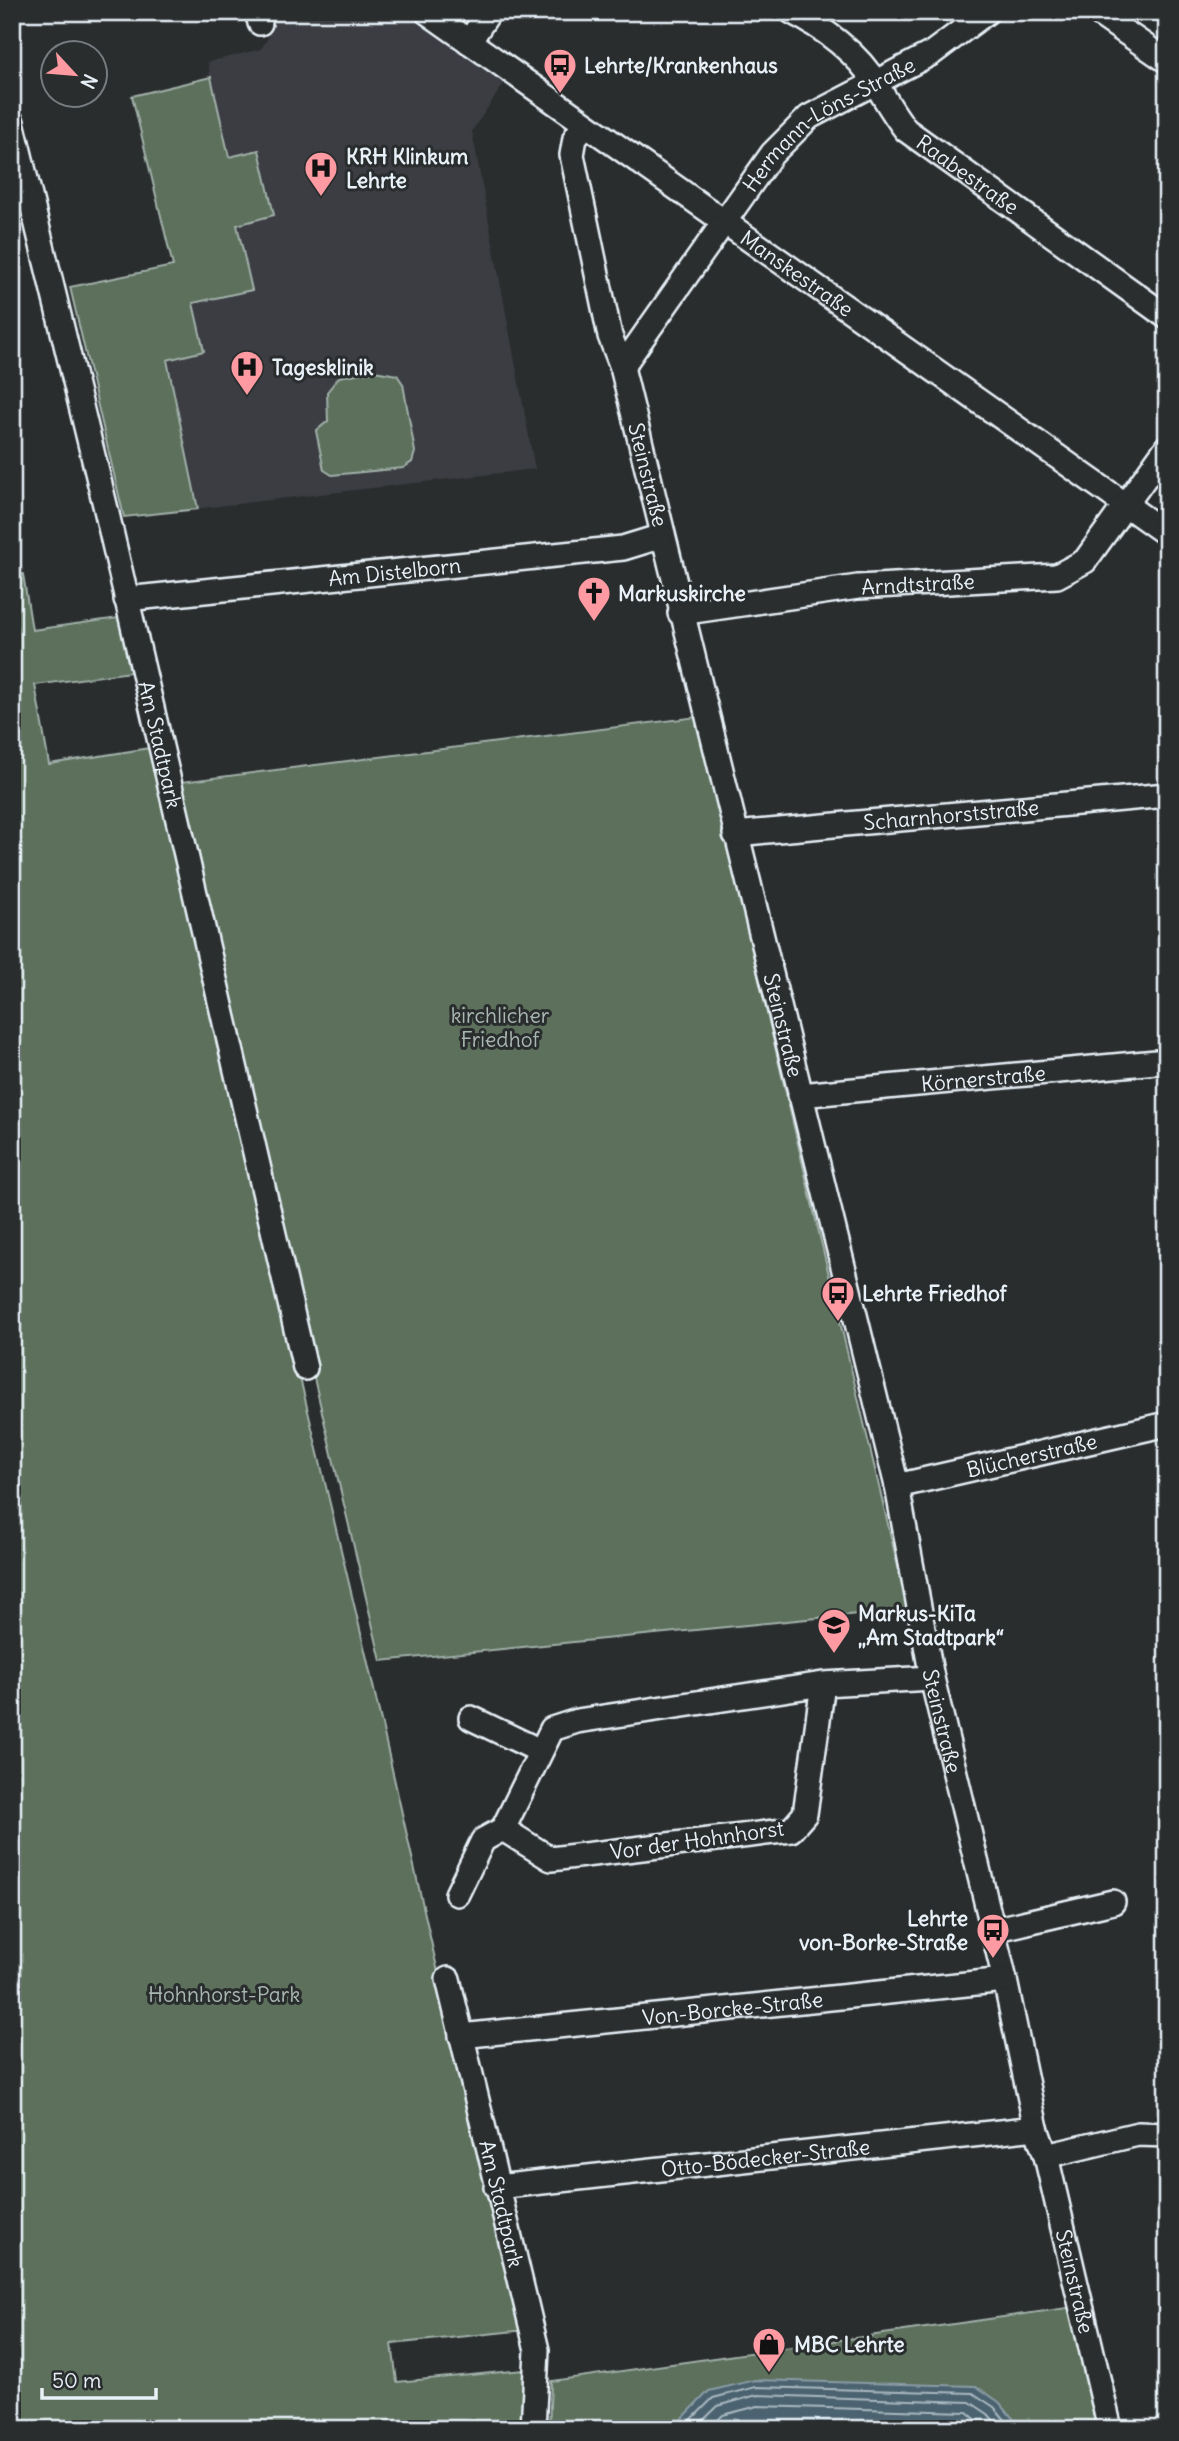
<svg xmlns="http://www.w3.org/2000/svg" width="1179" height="2441" font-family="Delius,sans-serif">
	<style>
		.built { fill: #3a3d43 }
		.green { fill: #5b705b; stroke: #a2b0aa; stroke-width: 2 }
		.water { fill: #4b636f; stroke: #8a9ca6; stroke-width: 2 }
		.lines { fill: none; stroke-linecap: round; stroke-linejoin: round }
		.shore { stroke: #a9b8c1; stroke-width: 2 }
		.minor-casing { stroke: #e8f1f8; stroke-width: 28 }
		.minor { stroke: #2a2d2e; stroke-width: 23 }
		.labels { text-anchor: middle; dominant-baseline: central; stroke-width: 6; stroke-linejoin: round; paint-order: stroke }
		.poi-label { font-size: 21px; font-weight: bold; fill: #e8f1f8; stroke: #2a2d2e; text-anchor: start }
		.street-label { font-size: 21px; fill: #e8f1f8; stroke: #2a2d2e }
		.park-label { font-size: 21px; fill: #a9b7b1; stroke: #2a2d2e }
	</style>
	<rect width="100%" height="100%" fill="#2a2d2e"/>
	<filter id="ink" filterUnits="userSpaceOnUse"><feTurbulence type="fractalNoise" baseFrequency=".0143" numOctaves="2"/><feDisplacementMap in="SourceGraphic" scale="14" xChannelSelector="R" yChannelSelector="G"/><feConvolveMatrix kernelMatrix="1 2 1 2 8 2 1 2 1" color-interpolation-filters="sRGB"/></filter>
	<g filter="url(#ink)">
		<polygon class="built" points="263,12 401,12 507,79 472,131 535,469 124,517 70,287 173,266 132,96 210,77 208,62 261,49 269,36"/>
		<g class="green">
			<polygon points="211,77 229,157 259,150 274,215 237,225 252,290 193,303 204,351 167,360 198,509 124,517 70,287 173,266 132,96"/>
			<polygon points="374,371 397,375 403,384 415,452 412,462 403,468 332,475 324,470 316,431 328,421 327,392 339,377"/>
			<polygon points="23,574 32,630 118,618 131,672 35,685 49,764 150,748 367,1659 487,2188 535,2329 392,2344 397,2382 524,2370 529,2394 528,2429 12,2429 12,575"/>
			<polygon points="697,717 908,1609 381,1661 173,783"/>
			<polygon points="1074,2307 1101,2429 549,2429 551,2381"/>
		</g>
		<polygon class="water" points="755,2380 976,2386 999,2402 1022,2429 672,2429 709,2391"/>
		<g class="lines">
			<g class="shore">
				<polyline points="682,2429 713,2398 756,2387 973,2393 994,2407 1013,2429"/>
				<polyline points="694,2429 718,2406 757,2395 970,2402 988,2414 1001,2429"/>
				<polyline points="709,2429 723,2415 758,2406 967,2412 987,2429"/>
			</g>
			<defs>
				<g id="minor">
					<polyline points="257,12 260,23"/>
					<path id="s1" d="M 427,12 L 1167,534"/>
					<path id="s2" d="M 792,12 C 822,27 859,54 876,84 C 886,100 894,115 906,130 L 1167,317"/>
					<polyline points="1096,12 1167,61"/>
					<polyline points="469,42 489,12"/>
					<path id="s3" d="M 12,122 L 105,505 L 305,1368"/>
					<path id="s4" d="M 584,125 L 575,138 L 572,155 L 610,336 L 622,367 L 897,1486 L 932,1678 L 1005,1980 L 1036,2128 L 1046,2156 L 1110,2429"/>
					<path id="s5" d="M 622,367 L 772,154 L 809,117 L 932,53 L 987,12"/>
					<path id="s6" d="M 126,599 L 623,548 L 662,536"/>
					<path id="s7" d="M 680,613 L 858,587 L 1057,576 L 1085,561 L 1167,447"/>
					<path id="s8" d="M 735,834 L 1167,795"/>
					<path id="s9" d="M 800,1095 L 1167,1061"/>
					<path id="s10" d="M 897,1486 L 1167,1424"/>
					<polyline points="823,1684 805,1814 791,1830 551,1859 503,1829 552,1729 577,1721 823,1684 932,1678"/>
					<polyline points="471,1718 540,1751"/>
					<polyline points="457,1894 483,1840 503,1829"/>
					<polyline points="993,1930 1113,1902"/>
					<path id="s11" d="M 448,1979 L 537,2350 L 533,2429"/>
					<path id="s12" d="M 461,2036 L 1005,1980"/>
					<polyline points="1046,2156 1138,2134 1167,2135"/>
					<path id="s13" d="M 496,2187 L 1036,2128"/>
				</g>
			</defs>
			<use href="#minor" class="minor-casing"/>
			<use href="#minor" class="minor"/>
		</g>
	</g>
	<defs>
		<symbol id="bus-pin" viewBox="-11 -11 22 30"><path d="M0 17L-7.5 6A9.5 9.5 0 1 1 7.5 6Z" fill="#ff9aa2" stroke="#2a2d2e"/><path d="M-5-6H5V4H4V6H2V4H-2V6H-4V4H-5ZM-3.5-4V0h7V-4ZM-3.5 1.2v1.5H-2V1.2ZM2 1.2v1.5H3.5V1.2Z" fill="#111"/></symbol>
		<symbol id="hospital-pin" viewBox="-11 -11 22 30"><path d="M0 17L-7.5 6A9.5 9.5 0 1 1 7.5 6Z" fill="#ff9aa2" stroke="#2a2d2e"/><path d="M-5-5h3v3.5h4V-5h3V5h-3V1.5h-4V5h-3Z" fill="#111"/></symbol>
		<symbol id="church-pin" viewBox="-11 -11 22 30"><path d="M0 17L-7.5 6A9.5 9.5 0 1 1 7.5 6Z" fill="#ff9aa2" stroke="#2a2d2e"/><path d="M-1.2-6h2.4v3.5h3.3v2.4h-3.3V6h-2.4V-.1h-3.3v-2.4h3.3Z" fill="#111"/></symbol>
		<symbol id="school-pin" viewBox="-11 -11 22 30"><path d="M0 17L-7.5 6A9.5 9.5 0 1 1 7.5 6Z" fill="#ff9aa2" stroke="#2a2d2e"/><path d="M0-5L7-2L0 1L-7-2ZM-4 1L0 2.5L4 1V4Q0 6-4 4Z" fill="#111"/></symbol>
		<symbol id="shop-pin" viewBox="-11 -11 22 30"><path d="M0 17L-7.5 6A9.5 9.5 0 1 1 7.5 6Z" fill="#ff9aa2" stroke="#2a2d2e"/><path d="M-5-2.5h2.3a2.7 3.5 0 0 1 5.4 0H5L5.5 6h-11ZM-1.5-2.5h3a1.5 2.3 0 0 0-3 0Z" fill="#111"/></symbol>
	</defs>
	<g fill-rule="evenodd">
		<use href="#bus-pin" x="541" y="46" width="38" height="52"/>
		<use href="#hospital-pin" x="302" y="149" width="38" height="52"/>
		<use href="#hospital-pin" x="228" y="348" width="38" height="52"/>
		<use href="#church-pin" x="575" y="574" width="38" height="52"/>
		<use href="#bus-pin" x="819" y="1274" width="38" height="52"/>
		<use href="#school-pin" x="815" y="1606" width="38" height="52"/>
		<use href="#bus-pin" x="974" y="1911" width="38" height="52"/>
		<use href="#shop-pin" x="750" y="2325" width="38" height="52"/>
	</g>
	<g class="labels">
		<g class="poi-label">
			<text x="584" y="65">Lehrte/Krankenhaus</text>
			<text x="346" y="156">KRH Klinkum<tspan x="346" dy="24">Lehrte</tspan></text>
			<text x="272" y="367">Tagesklinik</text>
			<text x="618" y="593">Markuskirche</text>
			<text x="862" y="1293">Lehrte Friedhof</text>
			<text x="858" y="1613">Markus-KiTa<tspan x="858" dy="24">„Am Stadtpark“</tspan></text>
			<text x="968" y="1918" text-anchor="end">Lehrte<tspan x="968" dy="24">von-Borke-Straße</tspan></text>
			<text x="794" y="2344">MBC Lehrte</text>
		</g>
		<g class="street-label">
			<text stroke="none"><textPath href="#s5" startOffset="324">Hermann-Löns-Straße</textPath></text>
			<text stroke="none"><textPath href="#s2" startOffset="243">Raabestraße</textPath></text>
			<text stroke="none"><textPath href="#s1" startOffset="453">Manskestraße</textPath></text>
			<text stroke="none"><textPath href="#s4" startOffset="362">Steinstraße</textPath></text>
			<text stroke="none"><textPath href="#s6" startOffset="270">Am Distelborn</textPath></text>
			<text stroke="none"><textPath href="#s7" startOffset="240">Arndtstraße</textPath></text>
			<text stroke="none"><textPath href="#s3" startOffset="640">Am Stadtpark</textPath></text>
			<text stroke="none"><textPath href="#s8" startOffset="217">Scharnhorststraße</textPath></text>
			<text stroke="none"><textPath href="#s4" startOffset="929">Steinstraße</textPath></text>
			<text stroke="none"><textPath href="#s9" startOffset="184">Körnerstraße</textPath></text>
			<text stroke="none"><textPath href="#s10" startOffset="138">Blücherstraße</textPath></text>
			<text stroke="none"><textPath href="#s4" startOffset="1643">Steinstraße</textPath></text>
			<text transform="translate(697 1840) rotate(-8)">Vor der Hohnhorst</text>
			<text stroke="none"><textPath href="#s12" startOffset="273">Von-Borcke-Straße</textPath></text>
			<text stroke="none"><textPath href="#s13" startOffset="271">Otto-Bödecker-Straße</textPath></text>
			<text stroke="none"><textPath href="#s11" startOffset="231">Am Stadtpark</textPath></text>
			<text stroke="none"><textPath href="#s4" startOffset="2219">Steinstraße</textPath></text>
		</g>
		<g class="park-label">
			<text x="500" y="1015">kirchlicher<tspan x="500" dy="24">Friedhof</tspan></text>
			<text x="224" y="1994">Hohnhorst-Park</text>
		</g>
	</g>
	<rect width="1179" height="2441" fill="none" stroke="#2a2d2e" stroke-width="42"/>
	<rect x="21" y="21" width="1137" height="2399" fill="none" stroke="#e8f1f8" stroke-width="2.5" filter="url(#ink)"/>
	<g transform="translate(74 74) rotate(116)"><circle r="33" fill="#2a2d2e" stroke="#767b7f" stroke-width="2"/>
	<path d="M0-5L12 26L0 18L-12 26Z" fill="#ff9aa2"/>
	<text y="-10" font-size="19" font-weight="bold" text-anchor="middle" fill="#e8f1f8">N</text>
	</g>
	<path d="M42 2388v10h114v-10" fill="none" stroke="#e8f1f8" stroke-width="3.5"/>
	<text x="52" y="2388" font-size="21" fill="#e8f1f8" stroke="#2a2d2e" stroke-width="5" paint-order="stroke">50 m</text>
</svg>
